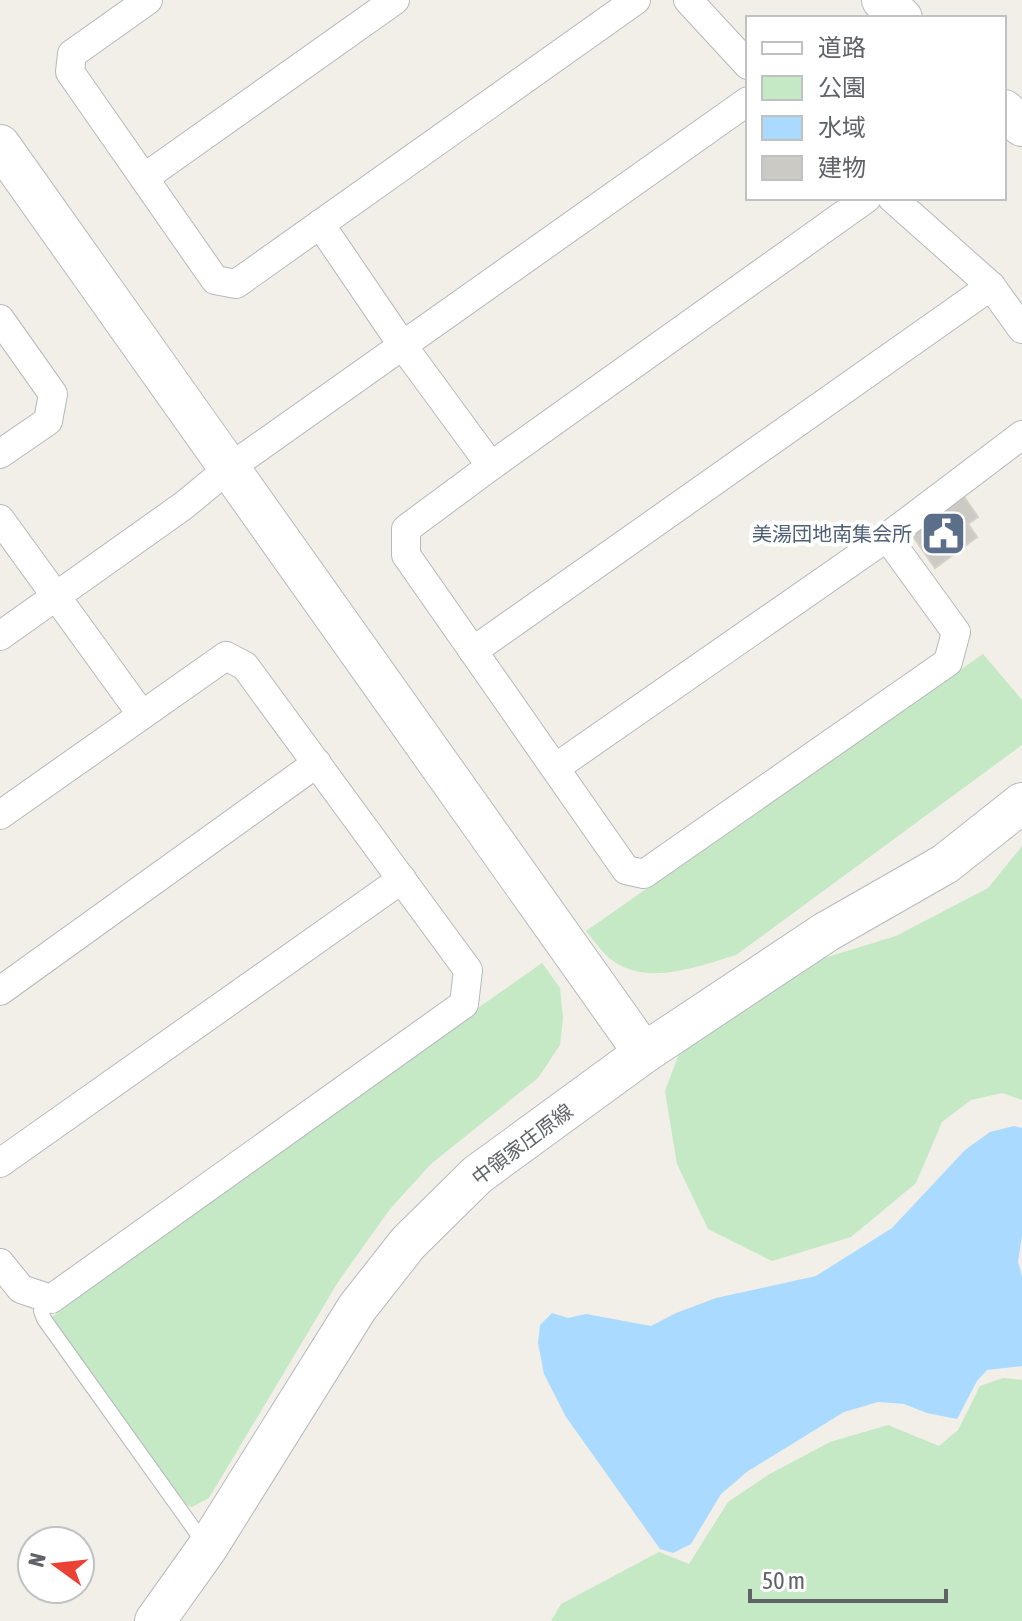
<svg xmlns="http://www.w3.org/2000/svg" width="1022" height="1621" font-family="'Asap Condensed','Noto Sans JP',sans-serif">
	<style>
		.green { fill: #c5e8c5 }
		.water { fill: #aadaff }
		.building { fill: #cccac5; stroke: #d6d1c6; stroke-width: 2 }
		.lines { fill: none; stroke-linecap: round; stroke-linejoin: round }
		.lane-casing { stroke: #b5b8bc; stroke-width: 16 }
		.street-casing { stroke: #b5b8bc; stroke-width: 30 }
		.secondary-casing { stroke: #b6babf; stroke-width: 42 }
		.lane { stroke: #fff; stroke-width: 14 }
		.street { stroke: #fff; stroke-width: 28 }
		.secondary { stroke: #fff; stroke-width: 40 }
		.labels { text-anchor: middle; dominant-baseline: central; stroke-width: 8; stroke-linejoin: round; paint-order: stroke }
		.service-label { font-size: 20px; fill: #4e5e75; stroke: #fff; text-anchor: end }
		.street-label { font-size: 20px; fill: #5f6368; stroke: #fff }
	</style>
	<rect width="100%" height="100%" fill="#f1efe8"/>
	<g class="green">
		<path d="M 983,654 L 1022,700 L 1022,745 L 736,955 C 696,967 641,989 606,955 C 599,948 593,939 586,931 Z"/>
		<polygon points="1022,846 1022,1100 1002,1093 971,1100 942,1122 916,1183 851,1237 772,1261 708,1229 677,1164 665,1091 680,1051 808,963 896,936 988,888"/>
		<polygon points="542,963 560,988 563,1018 560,1045 538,1078 431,1164 390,1209 338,1282 209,1498 192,1507 181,1503 52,1317 253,1166"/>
		<polygon points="1003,1378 1022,1380 1022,1621 551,1621 561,1604 659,1552 689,1564 728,1502 768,1475 830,1442 888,1425 939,1446 958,1430 980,1386"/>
	</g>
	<polygon class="water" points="1014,1126 1022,1128 1022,1236 1018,1261 1022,1277 1022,1366 987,1370 977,1381 957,1419 927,1413 904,1404 878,1402 844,1412 748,1471 721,1494 691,1544 673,1553 660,1549 566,1417 544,1374 538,1343 540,1325 552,1313 568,1318 586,1314 651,1326 676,1313 716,1298 816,1276 892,1228 965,1150 990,1132"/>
	<polygon class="building" points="960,491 978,517 968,524 977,537 935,568 908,529"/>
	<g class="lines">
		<defs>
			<polyline id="lane" points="41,1311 44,1319 204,1543"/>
			<g id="street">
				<polyline points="148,0 72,54 70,72 215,280 236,284 636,0"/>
				<polyline points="688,0 748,65"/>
				<polyline points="144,178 395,0"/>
				<polyline points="892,198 991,286 1022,329"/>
				<polyline points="320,224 403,346 491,466 406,529 406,555 626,870 644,874 948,662 956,632 887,537 1022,435"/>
				<polyline points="0,319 53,394 48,421 0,454"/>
				<polyline points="491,466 867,198"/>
				<polyline points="0,519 142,715"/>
				<polyline points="0,636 183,506 228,469 748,101"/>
				<polyline points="473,651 991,286"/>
				<polyline points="555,768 887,537"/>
				<polyline points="0,815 226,656 245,666 468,970 464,1004 51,1299 21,1289 0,1263"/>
				<polyline points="0,991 317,763"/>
				<polyline points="0,1163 402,879"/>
			</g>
			<g id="secondary">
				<polyline points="882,0 902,18"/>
				<polyline points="1004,110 1022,126"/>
				<polyline points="0,145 644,1053"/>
				<polyline points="155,1621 207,1548 357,1308 408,1243 477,1175 644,1053 826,932 945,864 1022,803"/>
			</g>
		</defs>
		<use href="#lane" class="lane-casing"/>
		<use href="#street" class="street-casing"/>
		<use href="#secondary" class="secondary-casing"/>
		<use href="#lane" class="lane"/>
		<use href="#street" class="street"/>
		<use href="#secondary" class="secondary"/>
	</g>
	<defs>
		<symbol id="civic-square" viewBox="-11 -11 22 22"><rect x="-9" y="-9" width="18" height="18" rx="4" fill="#5c6f8a" stroke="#fff"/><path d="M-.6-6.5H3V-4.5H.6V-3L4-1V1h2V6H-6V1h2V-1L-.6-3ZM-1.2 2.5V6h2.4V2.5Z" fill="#fff"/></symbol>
	</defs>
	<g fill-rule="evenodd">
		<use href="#civic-square" x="918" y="508" width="51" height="51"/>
	</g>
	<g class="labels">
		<g class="service-label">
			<text x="912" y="533">美湯団地南集会所</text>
		</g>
		<g class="street-label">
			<text transform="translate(522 1144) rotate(-37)">中領家庄原線</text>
		</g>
	</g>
	<rect x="746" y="16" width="260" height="184" fill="#ffffff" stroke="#bfc1c3" stroke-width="2"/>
	<rect x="762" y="42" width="40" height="12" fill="#ffffff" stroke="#bfc1c3" stroke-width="2"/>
	<text x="818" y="56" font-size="24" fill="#5f6368">道路</text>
	<rect x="762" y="76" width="40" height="24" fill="#c5e8c5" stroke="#bfc1c3" stroke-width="2"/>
	<text x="818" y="96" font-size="24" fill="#5f6368">公園</text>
	<rect x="762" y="116" width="40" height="24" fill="#aadaff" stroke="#bfc1c3" stroke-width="2"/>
	<text x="818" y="136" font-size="24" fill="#5f6368">水域</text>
	<rect x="762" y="156" width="40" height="24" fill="#cccac5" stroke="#bfc1c3" stroke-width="2"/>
	<text x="818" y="176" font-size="24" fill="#5f6368">建物</text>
	<g transform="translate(56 1565) rotate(285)"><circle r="38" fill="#ffffff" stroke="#bfc1c3" stroke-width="2"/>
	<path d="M0-6L14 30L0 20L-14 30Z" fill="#ea4335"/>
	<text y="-12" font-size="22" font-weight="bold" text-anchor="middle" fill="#5f6368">N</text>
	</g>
	<path d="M750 1589v12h196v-12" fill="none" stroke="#5f6368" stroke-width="4"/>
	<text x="762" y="1589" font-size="24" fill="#5f6368" stroke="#ffffff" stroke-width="6" paint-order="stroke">50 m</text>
</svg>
